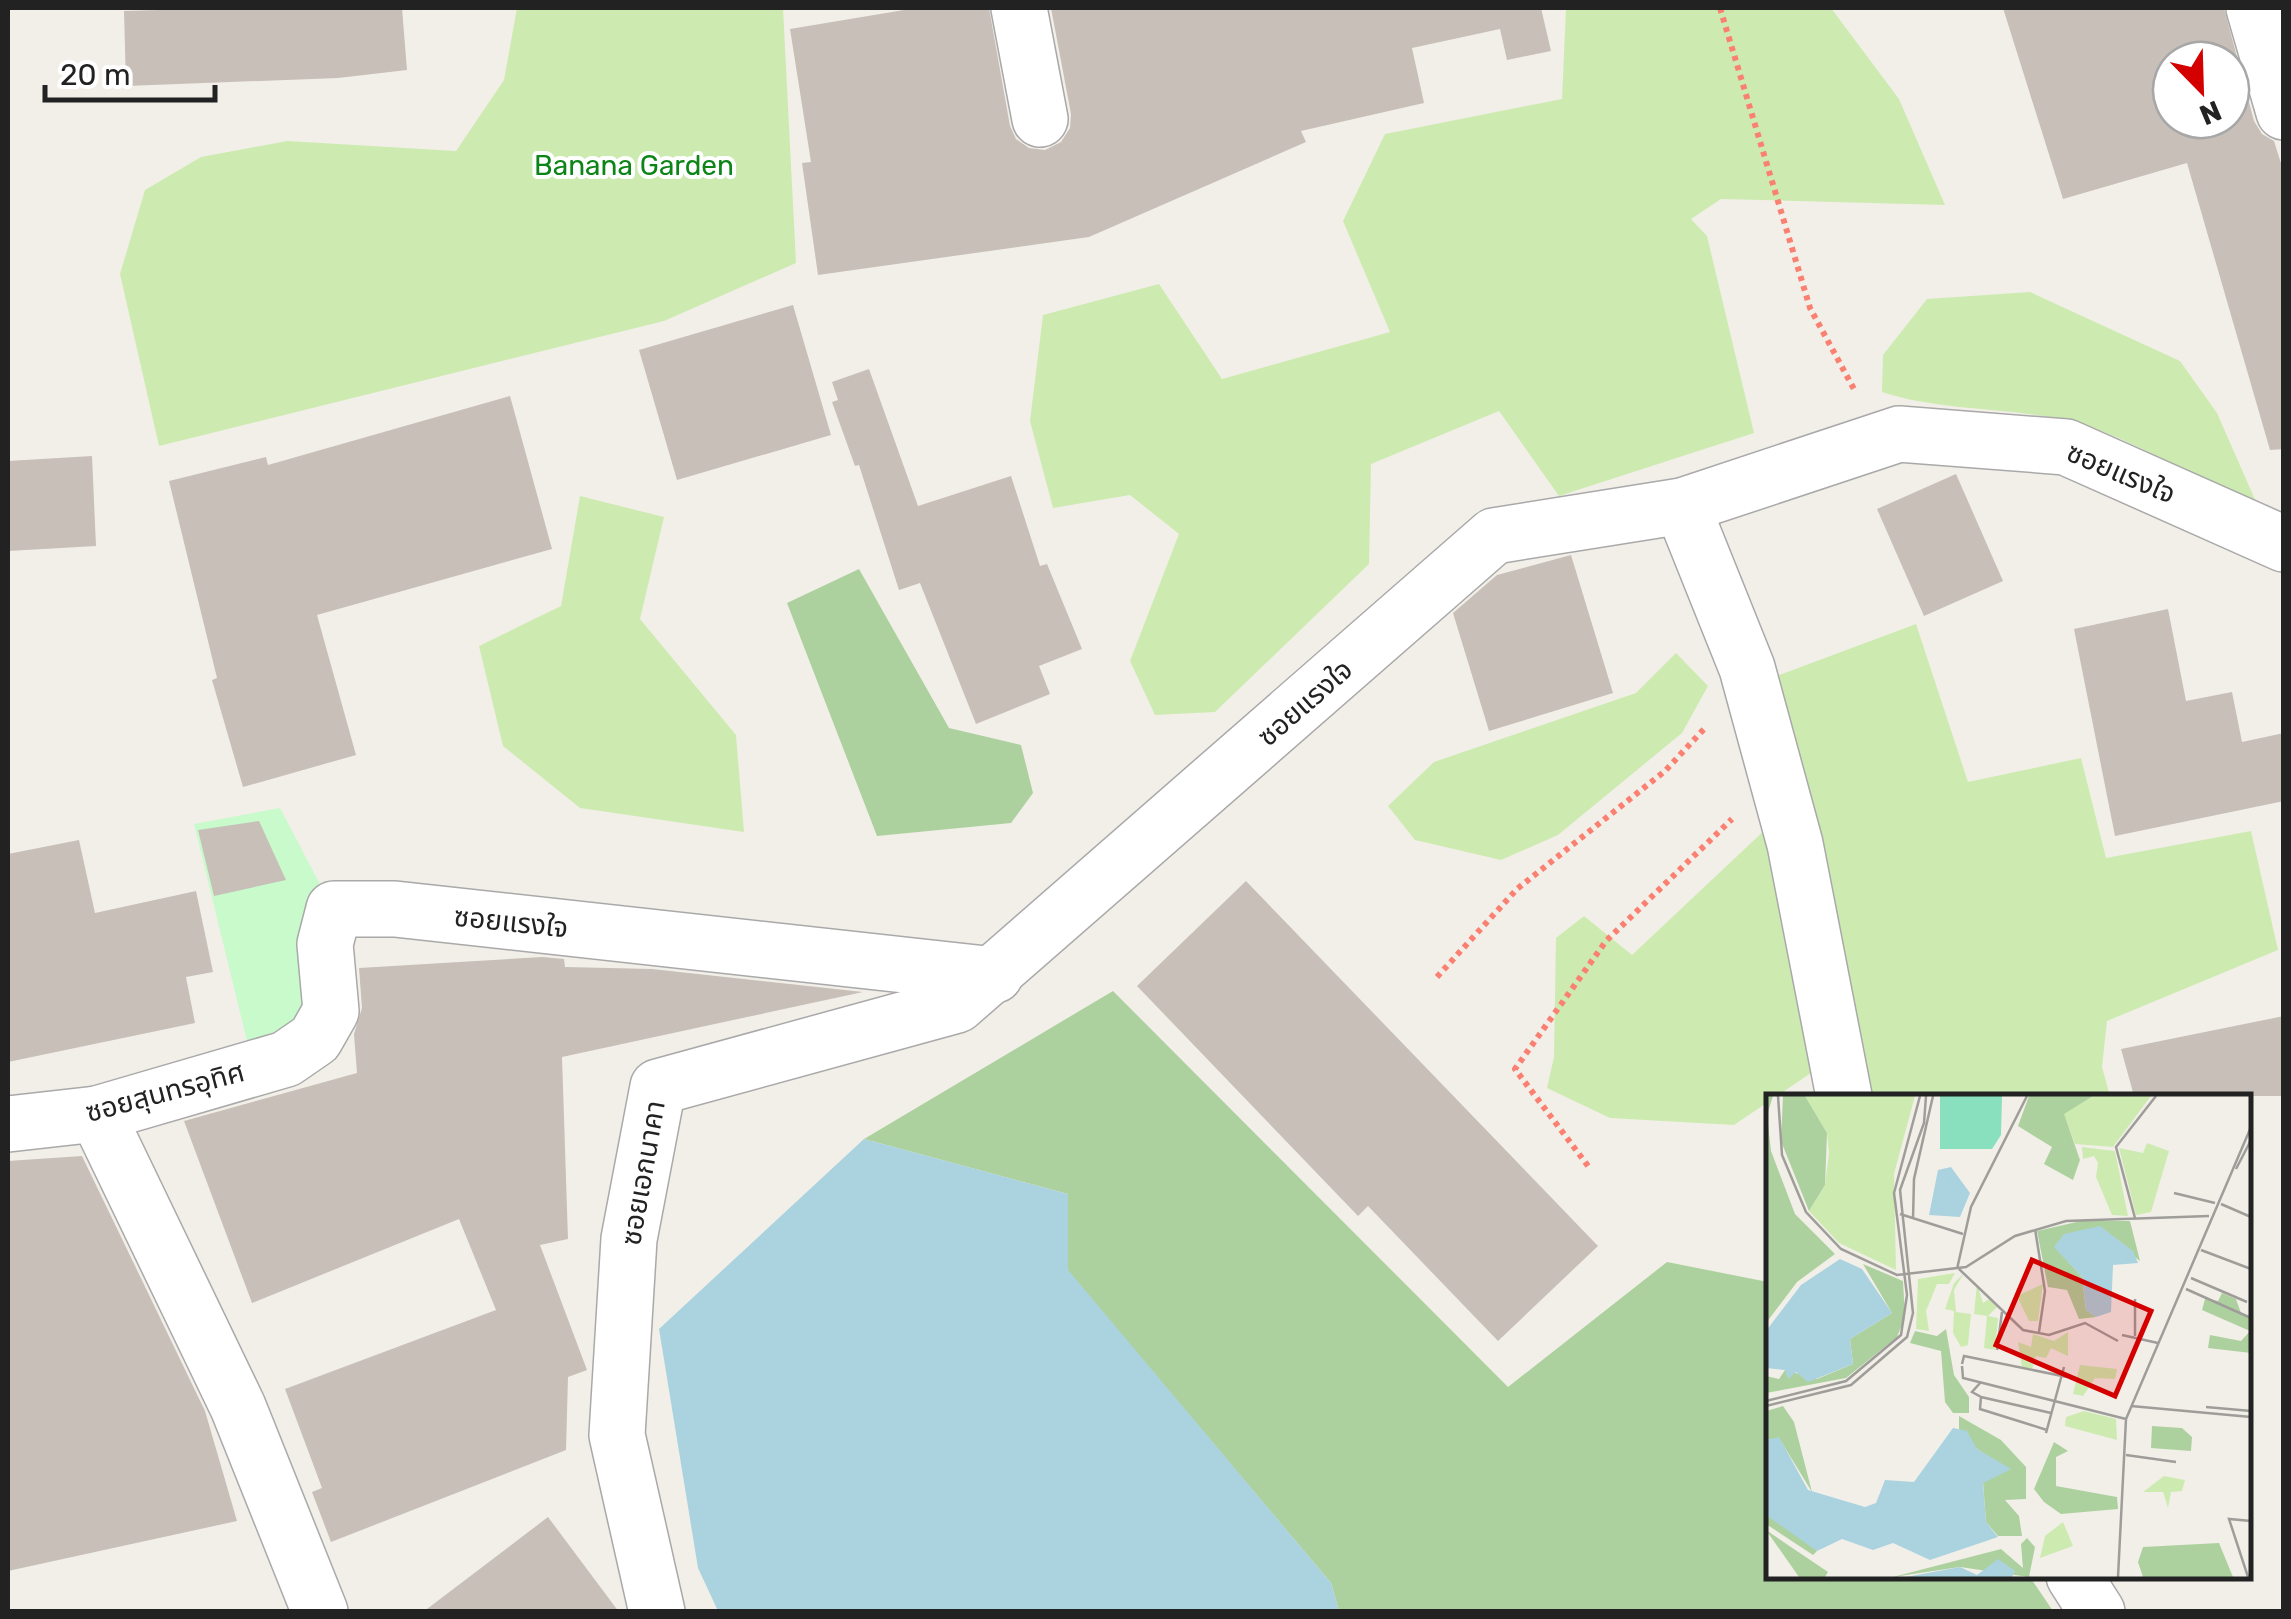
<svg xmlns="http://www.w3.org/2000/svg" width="2291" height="1619" font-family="Rubik,'Noto Sans Thai',sans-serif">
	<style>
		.grass { fill: #cdebb0 }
		.forest { fill: #add19e }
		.park { fill: #c8facc }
		.water { fill: #aad3df }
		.building { fill: #c7bfb8; fill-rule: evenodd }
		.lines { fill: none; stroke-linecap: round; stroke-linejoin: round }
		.minor-casing { stroke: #a9a9a9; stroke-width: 58 }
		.path { stroke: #fa8072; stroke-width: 6; stroke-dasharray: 5 5; stroke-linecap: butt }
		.minor { stroke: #fff; stroke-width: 55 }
		.labels { text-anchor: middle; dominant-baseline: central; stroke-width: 8; stroke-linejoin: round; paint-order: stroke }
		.park-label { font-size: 28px; fill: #0c8416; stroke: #fff }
		.street-label { font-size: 28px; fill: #222; stroke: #fff }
		.inset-road { fill: none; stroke: #9f9d99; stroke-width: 2.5 }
		.view { fill: #d40000; fill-opacity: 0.15; stroke: #d40000; stroke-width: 5 }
		.inset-edge { fill: none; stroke: #222; stroke-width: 5 }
	</style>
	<rect width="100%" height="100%" fill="#f2efe9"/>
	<g class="grass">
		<polygon points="517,8 783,8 796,263 664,321 159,446 120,274 145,190 201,157 287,141 456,151 504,80"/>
		<polygon points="1566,8 1831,8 1899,99 1945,205 1721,199 1691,219 1707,236 1754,433 1559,496 1499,411 1371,464 1369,564 1215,712 1155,715 1130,661 1179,534 1130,495 1053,508 1030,421 1043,315 1159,284 1222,379 1390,332 1343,221 1385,134 1562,99"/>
		<path d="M 2030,292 L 2180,361 L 2217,413 L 2260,511 C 2208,485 2156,452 2101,431 C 2031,404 1952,415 1882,392 L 1883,355 L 1927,299 Z"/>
		<polygon points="580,496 664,517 640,619 736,735 744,832 580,808 503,746 479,646 561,606"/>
		<polygon points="1916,624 1968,782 2081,758 2106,858 2251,831 2278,950 2107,1021 2102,1067 2110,1096 1866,1096 1766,680"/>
		<polygon points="1676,653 1708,686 1682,733 1558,835 1501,860 1415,840 1388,806 1434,762 1636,693"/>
		<polygon points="1769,826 1795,932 1811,1073 1777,1096 1768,1096 1768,1102 1734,1125 1610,1118 1547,1088 1554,1057 1556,938 1584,916 1632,955"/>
	</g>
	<g class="forest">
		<polygon points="859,569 949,728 1021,745 1033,793 1011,823 877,836 787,603"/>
		<polygon points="1113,991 1508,1387 1667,1262 1768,1282 1768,1576 2030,1577 2053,1611 1339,1611 1331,1583 1067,1270 1068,1194 864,1139"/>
	</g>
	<polygon class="park" points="280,808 324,892 321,1006 249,1049 194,824"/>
	<polygon class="water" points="864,1139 1068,1194 1068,1270 1331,1583 1339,1611 718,1611 698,1568 659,1329"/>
	<g class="building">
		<polygon points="228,8 402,8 407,70 338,78 126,86 124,11"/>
		<polygon points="916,8 989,8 1010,126 1016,139 1029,148 1045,150 1061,142 1070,128 1071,114 1051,8 1541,8 1551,51 1507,60 1500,29 1412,48 1424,103 1301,131 1306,142 1089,237 818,275 802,163 811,162 790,29"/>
		<path d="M 2003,8 L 2224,8 L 2254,121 L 2262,134 L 2274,141 L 2284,173 L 2284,449 L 2270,450 L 2187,163 L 2063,199 ZM 2171,60 L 2231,60 L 2231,120 L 2171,120 Z"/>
		<polygon points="793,305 831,435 677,480 639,350"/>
		<polygon points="869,369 918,506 1011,476 1040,566 1047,564 1082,649 1039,666 1050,694 976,724 920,583 899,590 859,465 855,466 832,402 838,400 832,382"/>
		<polygon points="510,396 552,549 317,615 356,755 243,787 212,680 217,678 169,481 266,457 268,465"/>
		<polygon points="92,456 96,546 8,551 8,461"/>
		<polygon points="1956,474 2003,581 1924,616 1877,509"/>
		<polygon points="1571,555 1613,693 1489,731 1453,613 1497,575"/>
		<polygon points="2168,609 2186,701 2232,692 2242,742 2284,733 2284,801 2115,836 2074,629"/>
		<polygon points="259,821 286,880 214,896 198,830"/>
		<polygon points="79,840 95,913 196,891 213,972 186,977 195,1023 8,1062 8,854"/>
		<polygon points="1246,881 1598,1246 1498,1341 1368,1206 1358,1216 1137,986"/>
		<polygon points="542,957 564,959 565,967 652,969 863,992 562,1057 568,1239 540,1245 587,1370 568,1377 566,1450 331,1542 312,1492 322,1488 285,1389 496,1310 459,1219 252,1303 184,1121 357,1073 354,1034 362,1008 359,968"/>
		<polygon points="2284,1016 2284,1096 2134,1096 2121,1049"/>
		<polygon points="82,1156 205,1411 237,1521 8,1571 8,1161"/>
		<polygon points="548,1517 619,1612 423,1612"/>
	</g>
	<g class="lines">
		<defs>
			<g id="minor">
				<polyline points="1019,8 1040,119"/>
				<polyline points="2254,8 2284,112"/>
				<polyline points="1682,506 1747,668 1795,844 1844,1096"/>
				<polyline points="97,1114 238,1407 320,1612"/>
				<polyline points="8,1124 97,1114 286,1059 315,1039 331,1011 325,944 334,909 395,909 995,975"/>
				<polyline points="2074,1576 2097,1612"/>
				<polyline points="657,1612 617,1435 629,1239 658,1087 957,1005 1494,536 1682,506 1899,434 2066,447 2284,544"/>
			</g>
		</defs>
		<use href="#minor" class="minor-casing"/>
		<g class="path">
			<polyline points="1720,8 1810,308 1855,391"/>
			<polyline points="1437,977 1517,889 1665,771 1704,729"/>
			<polyline points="1588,1166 1515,1069 1606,941 1732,819"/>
		</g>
		<use href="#minor" class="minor"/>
	</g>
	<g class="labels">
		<g class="park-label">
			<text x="634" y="165">Banana Garden</text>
		</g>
		<g class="street-label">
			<text transform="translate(2121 473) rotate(23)">ซอยแรงใจ</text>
			<text transform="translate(1305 703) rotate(-41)">ซอยแรงใจ</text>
			<text transform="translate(511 922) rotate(6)">ซอยแรงใจ</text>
			<text transform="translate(165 1092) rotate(-15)">ซอยสุนทรอุทิศ</text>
			<text transform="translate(643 1173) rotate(-80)">ซอยเอกนาคา</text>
		</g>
	</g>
	<g transform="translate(1766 1094)">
		<rect width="485" height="485" fill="#f2efe9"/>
		<path d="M 39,2 L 149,2 L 128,80 L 130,176 L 73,149 L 43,117 L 59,91 L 63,59 L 61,39 ZM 327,2 L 385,2 L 347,53 L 309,50 L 297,19 ZM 381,49 L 403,57 L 385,118 L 370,121 L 353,54 L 377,59 ZM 316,53 L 349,57 L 362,122 L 346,121 L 330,83 L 332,69 L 328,62 L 317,65 ZM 189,179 L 183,190 L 171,190 L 160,217 L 163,237 L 150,235 L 152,185 ZM 198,179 L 188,196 L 190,218 L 205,220 L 202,251 L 195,253 L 187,239 L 188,217 L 179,215 L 188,189 ZM 211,190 L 217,209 L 223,205 L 231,213 L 222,222 L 232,224 L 229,256 L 218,254 L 221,222 L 208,220 ZM 277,190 L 272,227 L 263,227 L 251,202 ZM 302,238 L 302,262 L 285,254 L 280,264 L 270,262 L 266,275 L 256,273 L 252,248 L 265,253 L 267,240 L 288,247 ZM 314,271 L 351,275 L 349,285 L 329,284 L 317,302 L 307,300 ZM 318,317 L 350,325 L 351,346 L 299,332 L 300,323 ZM 398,382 L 419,386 L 416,397 L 405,398 L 402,414 L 397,398 L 377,398 ZM 297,428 L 307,452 L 274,464 L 279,442 Z" fill="#cdebb0"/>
		<path d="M 0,2 L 7,2 L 1,21 L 5,57 L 29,120 L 69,160 L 31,188 L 0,229 ZM 17,2 L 39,2 L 61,39 L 59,91 L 43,117 L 15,47 ZM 263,2 L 327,2 L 298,20 L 314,66 L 307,86 L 278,70 L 286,53 L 252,32 ZM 315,127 L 364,127 L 374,167 L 347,146 L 289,153 L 316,183 L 320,216 L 330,223 L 313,225 L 301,196 L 282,193 L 271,137 ZM 97,170 L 137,187 L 139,223 L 131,243 L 80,284 L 0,299 L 0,282 L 13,285 L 19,276 L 51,285 L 87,270 L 84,245 L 126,219 ZM 456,199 L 470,205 L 475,219 L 485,223 L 485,259 L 442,254 L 444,241 L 475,247 L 484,237 L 436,216 L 439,205 L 452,207 ZM 180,235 L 188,281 L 203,303 L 203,319 L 187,319 L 179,308 L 175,257 L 144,249 L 149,237 L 171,242 ZM 17,312 L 28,328 L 46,398 L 13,344 L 0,346 L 0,317 ZM 193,322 L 235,346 L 260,373 L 260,405 L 239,406 L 253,422 L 256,442 L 232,442 L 220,428 L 217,388 L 242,375 L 211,355 L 193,335 ZM 386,332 L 416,334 L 426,343 L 425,357 L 385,354 ZM 288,348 L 302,357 L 290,363 L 290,392 L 351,403 L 352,415 L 295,420 L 278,408 L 268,395 ZM 0,421 L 35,440 L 51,457 L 47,461 L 0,430 ZM 0,436 L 62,478 L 59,483 L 33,483 ZM 261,444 L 269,453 L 263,483 L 194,473 L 127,483 L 235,455 L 257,474 L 255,450 ZM 453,449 L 467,483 L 377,483 L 372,468 L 377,453 Z" fill="#add19e"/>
		<path d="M 174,2 L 236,2 L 235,41 L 226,55 L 174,55 Z" fill="#88e0be"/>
		<path d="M 185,73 L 204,99 L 194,123 L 163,121 L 172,76 ZM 334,132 L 367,157 L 372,169 L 347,171 L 345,218 L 330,223 L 320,216 L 316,183 L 288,153 L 298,140 ZM 74,165 L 96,175 L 126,219 L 84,245 L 87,270 L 42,288 L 30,278 L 22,285 L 19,276 L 0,274 L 0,237 L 35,191 ZM 187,334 L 201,337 L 211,355 L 245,375 L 217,389 L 220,428 L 232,443 L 164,466 L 127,449 L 107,456 L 76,445 L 51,457 L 0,421 L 0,346 L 13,343 L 42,396 L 99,413 L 110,409 L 119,386 L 148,388 ZM 232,465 L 249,477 L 246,483 L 140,483 L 194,473 L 211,481 Z" fill="#aad3df"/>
		<path class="inset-road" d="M 12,2 L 16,61 L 40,118 L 75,155 L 131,181 L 200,173 L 249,142 L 300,127 L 443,122M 470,75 L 485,46M 408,99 L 449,109M 455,110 L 485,123M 134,120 L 197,140M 369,124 L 350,53 L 390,2M 147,125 L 148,85 L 167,2M 269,135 L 279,197 L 273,238M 435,156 L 485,175M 191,175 L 205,113 L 261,2M 193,175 L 257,236 L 283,241 L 319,229 L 352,247M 425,184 L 481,208M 420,195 L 485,224M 369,205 L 369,242M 356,241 L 392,249M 231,256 L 236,218M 196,270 L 198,262 L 301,283M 196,272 L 197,284 L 360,325M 215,288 L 206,298 L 215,303 L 214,315 L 281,336M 215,303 L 285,319M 0,307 L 80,287 L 135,241 L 141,201 L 128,99 L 154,2M 0,312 L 85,291 L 141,243 L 147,219 L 134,96 L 158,29 L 160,2M 365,312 L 485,323M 440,313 L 485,317M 280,339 L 298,273M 360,361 L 410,368M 352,483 L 360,325 L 485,33M 482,483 L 463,425 L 485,427"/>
		<path class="view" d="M 266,166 L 385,217 L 349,302 L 230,251 Z"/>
		<rect width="485" height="485" class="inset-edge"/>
	</g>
	<rect width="2291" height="1619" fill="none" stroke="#222222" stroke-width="20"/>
	<g transform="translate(2201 90) rotate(157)"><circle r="48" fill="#ffffff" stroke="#a7a7a7" stroke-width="2.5"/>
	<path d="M0-8L18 38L0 25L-18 38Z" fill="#d40000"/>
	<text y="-15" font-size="28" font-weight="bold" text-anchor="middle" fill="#222222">N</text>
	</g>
	<path d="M45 85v15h170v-15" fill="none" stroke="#222222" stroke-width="5"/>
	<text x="60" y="85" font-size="30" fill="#222222" stroke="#ffffff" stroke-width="8" paint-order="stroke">20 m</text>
</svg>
